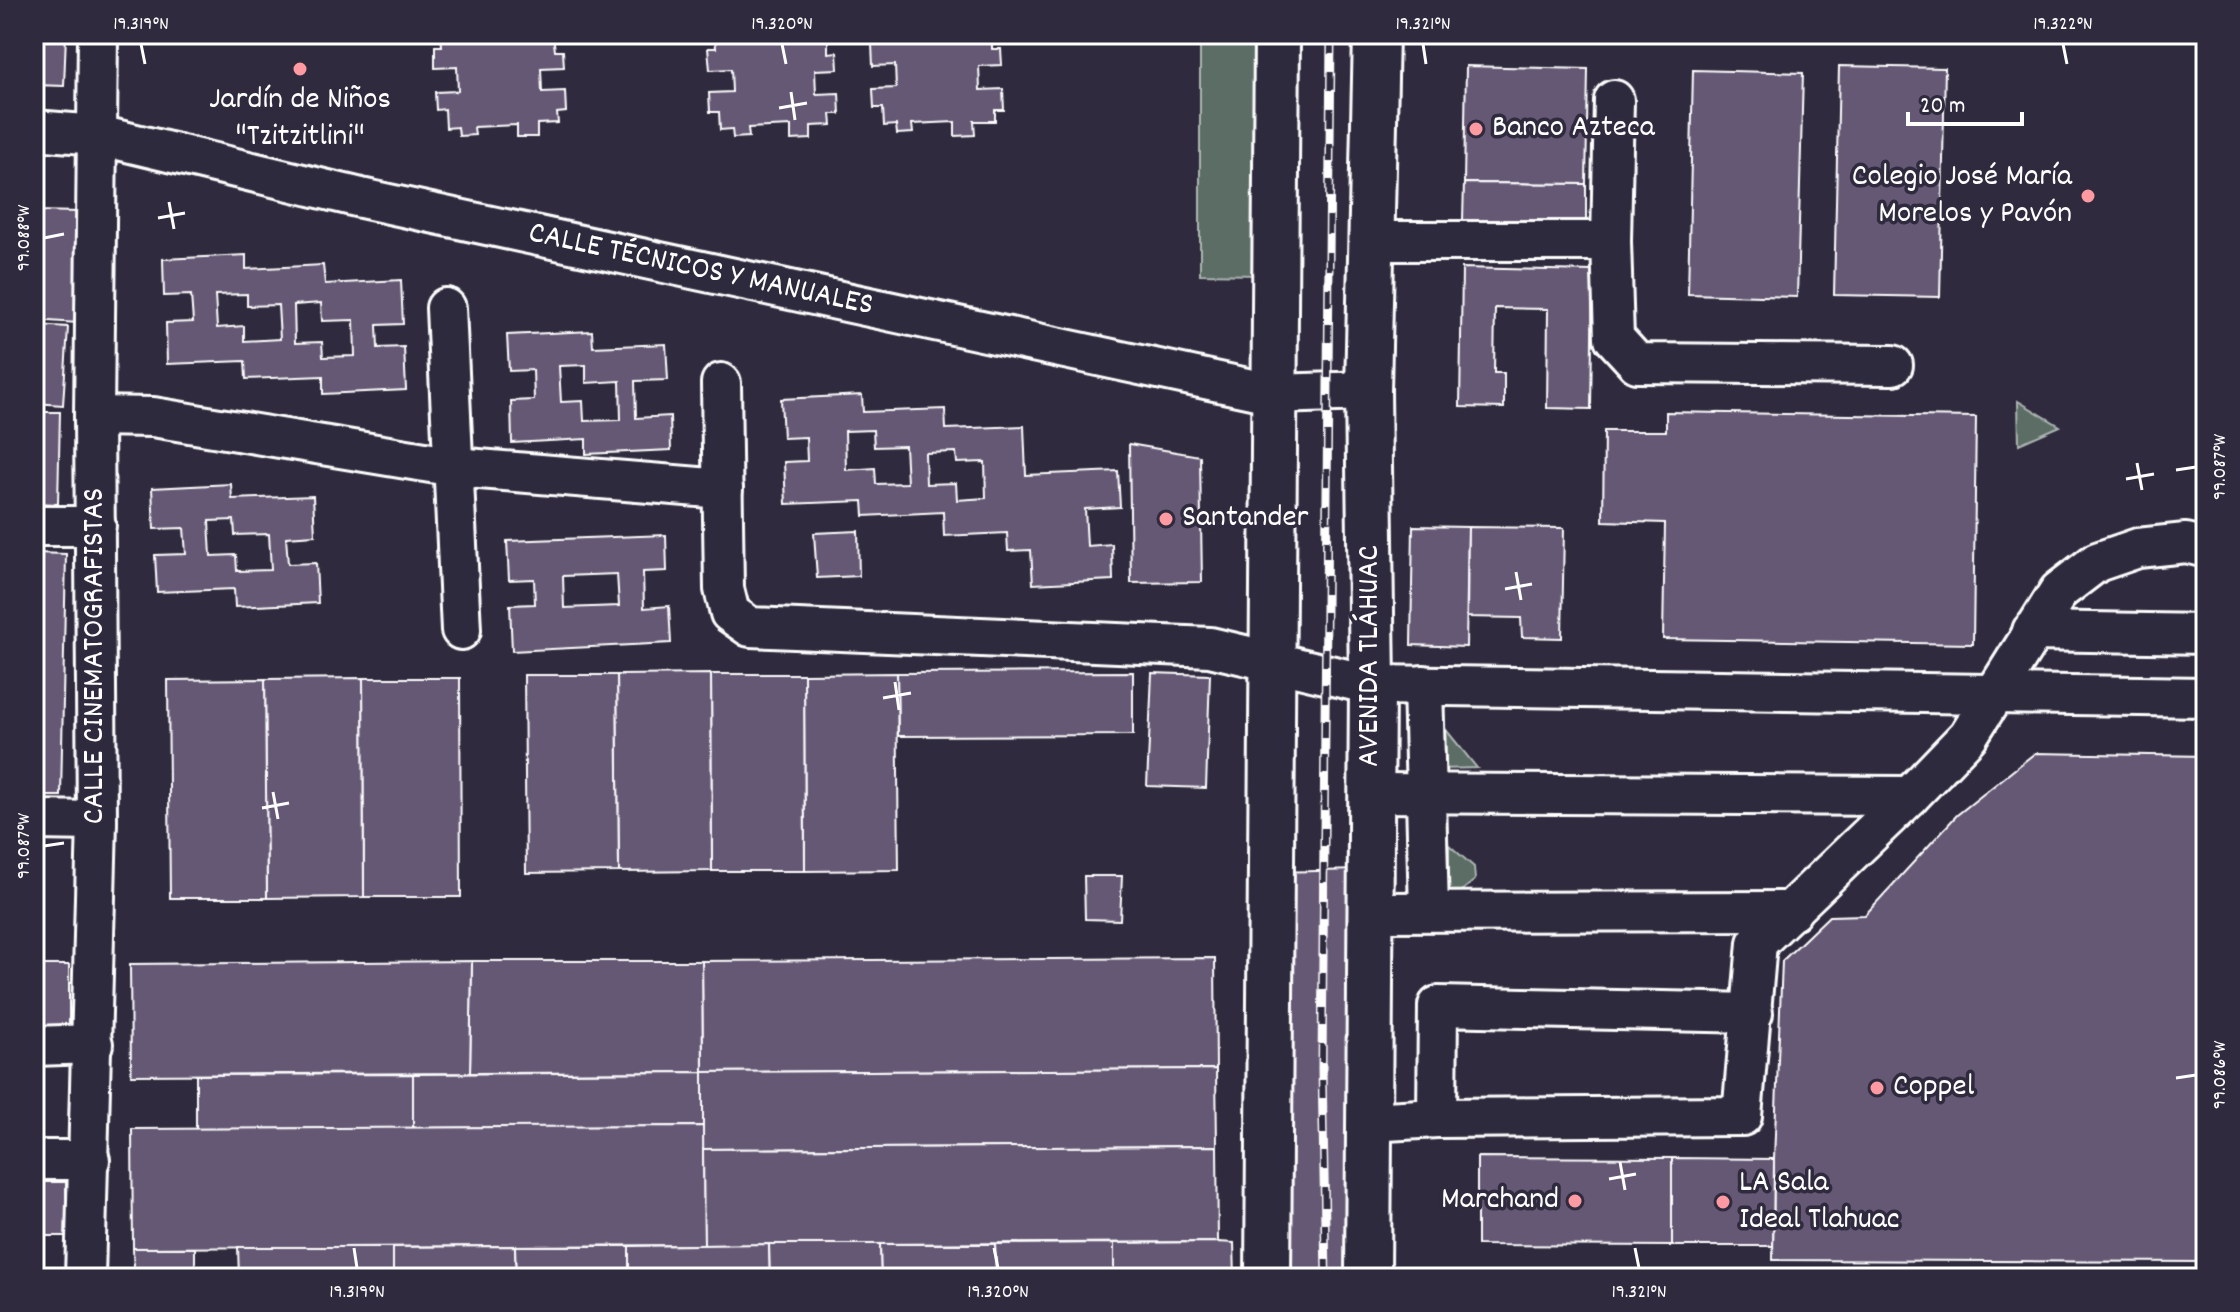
<svg xmlns="http://www.w3.org/2000/svg" width="2240" height="1312" font-family="Dekko,sans-serif">
	<style>
		.green { fill: #5b6d66; stroke: #adb6b2; stroke-width: 2 }
		.building { fill: #655874; stroke: #fff; stroke-width: 2; fill-rule: evenodd }
		.lines { fill: none; stroke-linecap: round; stroke-linejoin: round }
		.minor-casing { stroke: #fff; stroke-width: 44 }
		.major-casing { stroke: #fff; stroke-width: 50 }
		.minor { stroke: #2f2a3d; stroke-width: 38 }
		.major { stroke: #2f2a3d; stroke-width: 44 }
		.rail-casing { stroke: #fff; stroke-width: 9 }
		.rail { stroke: #2f2a3d; stroke-width: 6; stroke-dasharray: 18; stroke-linecap: butt }
		.ticks { fill: none; stroke: #fff; stroke-width: 3 }
		.poi-dot { fill: #ff9aa2; stroke: #2f2a3d; stroke-width: 3 }
		.labels { text-anchor: middle; dominant-baseline: central; stroke-width: 7; stroke-linejoin: round; paint-order: stroke }
		.poi-label { font-size: 32px; fill: #fff; stroke: #2f2a3d; text-anchor: start }
		.street-label { font-size: 32px; fill: #fff; stroke: #2f2a3d }
		.neatline { fill: none; stroke: #fff; stroke-width: 3 }
		.ticks-label { font-size: 20px; text-anchor: middle; fill: #fff }
	</style>
	<rect width="100%" height="100%" fill="#2f2a3d"/>
	<filter id="ink" filterUnits="userSpaceOnUse"><feTurbulence type="fractalNoise" baseFrequency=".0125" numOctaves="2"/><feDisplacementMap in="SourceGraphic" scale="16" xChannelSelector="R" yChannelSelector="G"/><feConvolveMatrix kernelMatrix="1 2 1 2 8 2 1 2 1" color-interpolation-filters="sRGB"/></filter>
	<g filter="url(#ink)">
		<g class="green">
			<polygon points="1200,34 1258,34 1258,275 1200,274"/>
			<polygon points="2018,401 2060,426 2019,444"/>
			<polygon points="1443,726 1477,768 1439,769"/>
			<polygon points="1449,845 1474,867 1475,880 1448,902"/>
		</g>
		<g class="building">
			<polygon points="34,34 66,34 64,86 34,85"/>
			<polygon points="441,34 553,34 555,51 563,51 564,67 541,68 542,92 565,91 566,112 557,113 558,123 537,124 537,137 517,137 517,125 474,127 475,135 459,136 458,127 446,128 445,109 436,110 435,92 458,91 457,67 435,68 435,46 442,46"/>
			<polygon points="731,34 828,34 828,53 837,52 838,69 815,70 816,94 839,93 840,114 831,114 832,125 811,126 811,139 791,140 791,126 748,128 749,137 733,138 732,129 720,130 719,112 710,112 709,93 732,92 731,69 710,70 708,48 716,48 715,35"/>
			<polygon points="879,34 992,34 992,49 1001,49 1002,65 979,66 980,90 1003,89 1004,110 995,110 995,121 974,121 975,135 955,136 955,122 912,124 913,133 897,134 896,125 884,126 883,108 874,108 873,89 896,88 895,65 873,66 872,44 880,44"/>
			<polygon points="1469,34 1948,34 1948,37 1469,38"/>
			<polygon points="1466,66 1588,69 1586,184 1464,183"/>
			<polygon points="1839,66 1945,68 1940,297 1834,295"/>
			<polygon points="1693,70 1803,73 1797,297 1688,294"/>
			<polygon points="1464,183 1586,184 1586,222 1463,220"/>
			<polygon points="34,211 80,212 78,323 34,320"/>
			<path d="M 246,255 L 246,269 L 323,265 L 325,284 L 401,280 L 403,324 L 377,325 L 378,348 L 404,347 L 406,390 L 323,394 L 323,376 L 246,379 L 245,361 L 167,364 L 166,323 L 193,322 L 191,295 L 164,296 L 163,259 ZM 247,294 L 247,306 L 278,305 L 280,339 L 244,341 L 244,326 L 217,328 L 215,295 ZM 321,303 L 322,321 L 354,320 L 355,356 L 323,357 L 322,342 L 295,343 L 294,305 Z"/>
			<polygon points="1462,268 1593,271 1591,409 1547,408 1548,309 1495,308 1494,373 1504,373 1504,408 1460,407"/>
			<polygon points="34,325 68,327 63,405 34,403"/>
			<path d="M 592,331 L 593,347 L 666,344 L 668,380 L 635,381 L 636,418 L 670,416 L 671,450 L 586,454 L 586,439 L 512,443 L 511,401 L 534,400 L 533,370 L 509,371 L 507,335 ZM 586,365 L 586,383 L 620,381 L 621,420 L 584,421 L 583,401 L 561,402 L 559,366 Z"/>
			<path d="M 862,395 L 863,412 L 945,409 L 946,429 L 1024,426 L 1026,475 L 1118,471 L 1120,507 L 1085,509 L 1087,546 L 1112,544 L 1113,580 L 1033,584 L 1031,550 L 1008,551 L 1007,533 L 944,536 L 943,512 L 864,516 L 863,501 L 786,504 L 784,462 L 807,461 L 806,437 L 783,438 L 781,399 ZM 873,430 L 874,447 L 905,446 L 907,483 L 876,484 L 875,468 L 846,470 L 845,431 ZM 956,452 L 957,463 L 985,462 L 986,498 L 957,500 L 956,483 L 926,484 L 925,453 Z"/>
			<polygon points="34,412 60,412 58,504 34,503"/>
			<polygon points="1666,412 1976,417 1973,644 1663,639 1665,523 1603,521 1604,431 1666,431"/>
			<polygon points="1129,444 1200,456 1202,582 1131,583"/>
			<path d="M 231,484 L 232,499 L 313,496 L 315,535 L 286,537 L 288,564 L 316,563 L 318,603 L 235,607 L 234,589 L 157,592 L 155,555 L 186,554 L 184,528 L 154,529 L 152,488 ZM 234,520 L 235,535 L 269,534 L 271,570 L 237,571 L 236,555 L 211,556 L 209,521 Z"/>
			<polygon points="1413,526 1468,527 1466,647 1411,645"/>
			<polygon points="1468,527 1564,528 1562,638 1522,637 1521,618 1467,617"/>
			<polygon points="858,531 859,576 817,578 814,533"/>
			<path d="M 666,535 L 667,571 L 643,572 L 644,608 L 669,606 L 671,643 L 512,651 L 510,605 L 535,604 L 534,579 L 509,580 L 507,541 ZM 617,574 L 619,606 L 564,608 L 563,576 Z"/>
			<polygon points="34,553 66,554 61,796 34,796"/>
			<polygon points="1133,672 1133,735 898,736 897,673"/>
			<polygon points="897,673 899,870 805,871 804,674"/>
			<polygon points="1152,673 1210,675 1206,788 1147,786"/>
			<polygon points="711,674 804,674 805,871 712,871"/>
			<polygon points="711,674 712,871 619,872 617,675"/>
			<polygon points="524,675 617,675 619,872 526,873"/>
			<polygon points="363,678 460,678 461,897 364,897"/>
			<polygon points="363,678 364,897 267,898 265,679"/>
			<polygon points="265,679 267,898 170,898 168,680"/>
			<polygon points="2035,753 2206,756 2206,1262 1773,1260 1774,1159 1782,961 1829,916 1865,915 1957,815"/>
			<polygon points="34,828 37,828 39,954 34,954"/>
			<polygon points="1360,870 1353,1278 1279,1278 1275,872"/>
			<polygon points="1084,876 1122,876 1120,920 1085,919"/>
			<polygon points="1215,958 1216,1069 703,1072 702,961"/>
			<polygon points="472,961 702,961 703,1072 470,1073"/>
			<polygon points="472,961 470,1073 131,1075 130,964"/>
			<rect x="34" y="965" width="35" height="62"/>
			<polygon points="1216,1069 1217,1146 703,1149 703,1072"/>
			<polygon points="703,1072 703,1126 413,1128 413,1074"/>
			<polygon points="413,1074 413,1128 196,1129 196,1075"/>
			<polygon points="703,1126 704,1245 133,1248 132,1129"/>
			<polygon points="1217,1146 1218,1242 704,1245 703,1149"/>
			<polygon points="1477,1157 1672,1158 1672,1246 1477,1245"/>
			<polygon points="1672,1158 1774,1159 1773,1246 1672,1246"/>
			<rect x="34" y="1182" width="32" height="54"/>
			<polygon points="1218,1242 1234,1243 1235,1278 1114,1278 1114,1243"/>
			<polygon points="1114,1243 1114,1278 996,1278 995,1244"/>
			<polygon points="769,1244 770,1278 629,1278 629,1246"/>
			<polygon points="769,1244 880,1244 881,1278 770,1278"/>
			<polygon points="880,1244 995,1244 996,1278 881,1278"/>
			<polygon points="515,1246 516,1278 393,1278 393,1247"/>
			<polygon points="515,1246 629,1246 629,1278 516,1278"/>
			<polygon points="238,1247 393,1247 393,1278 239,1278"/>
			<polygon points="133,1248 195,1248 195,1278 134,1278"/>
			<rect x="34" y="1257" width="3" height="21"/>
		</g>
		<g class="lines">
			<defs>
				<g id="minor">
					<polyline points="1614,100 1611,241 1614,338 1637,363 1893,365"/>
					<path id="s1" d="M 34,130 L 98,135 L 361,198 L 1275,394 L 1368,391"/>
					<polyline points="1372,241 1611,241"/>
					<polyline points="446,308 461,630"/>
					<polyline points="721,383 724,589 730,613 750,627 1210,647 1372,685 2206,697"/>
					<polyline points="94,416 153,417 455,467 723,489"/>
					<polyline points="34,526 96,526"/>
					<polyline points="2032,631 2206,634"/>
					<polyline points="1423,685 1429,911"/>
					<polyline points="1372,793 1910,796"/>
					<polyline points="34,820 97,821"/>
					<polyline points="1370,912 1792,911"/>
					<polyline points="34,1046 93,1044"/>
					<polyline points="1437,1118 1438,1006 1753,1013"/>
					<polyline points="1369,1122 1437,1118 1742,1116 1757,943 1910,796 1968,736 2059,591 2097,562 2138,548 2186,543 2206,548"/>
					<polyline points="34,1160 90,1160"/>
					<polyline points="85,1278 97,821 94,416 98,34"/>
				</g>
				<g id="major">
					<polyline points="1268,1278 1277,34"/>
					<polyline points="1368,1278 1372,685 1368,391 1376,34"/>
				</g>
			</defs>
			<use href="#minor" class="minor-casing"/>
			<use href="#major" class="major-casing"/>
			<use href="#minor" class="minor"/>
			<use href="#major" class="major"/>
			<defs>
				<polyline id="rail" points="1326,1278 1322,1069 1331,34"/>
			</defs>
			<use href="#rail" class="rail-casing"/>
			<use href="#rail" class="rail"/>
		</g>
	</g>
	<path class="ticks" d="M 141,44 L 145,64M 782,44 L 786,64M 1423,44 L 1426,64M 2063,44 L 2067,64M 791,92 L 795,120M 779,108 L 807,103M 169,202 L 174,229M 158,218 L 185,213M 44,238 L 64,234M 2137,463 L 2142,490M 2176,470 L 2196,467M 2126,479 L 2154,474M 1516,572 L 1521,600M 1505,589 L 1532,584M 895,682 L 899,710M 883,698 L 911,693M 273,792 L 278,819M 262,808 L 289,803M 44,846 L 64,843M 2176,1078 L 2196,1075M 1620,1162 L 1625,1190M 1609,1179 L 1636,1174M 354,1248 L 357,1268M 994,1248 L 998,1268M 1635,1248 L 1639,1268"/>
	<g class="poi-dot">
		<circle cx="300" cy="69" r="8"/>
		<circle cx="1476" cy="129" r="8"/>
		<circle cx="2088" cy="196" r="8"/>
		<circle cx="1166" cy="519" r="8"/>
		<circle cx="1877" cy="1088" r="8"/>
		<circle cx="1575" cy="1201" r="8"/>
		<circle cx="1723" cy="1202" r="8"/>
	</g>
	<g class="labels">
		<g class="poi-label">
			<text x="300" y="101" text-anchor="middle">Jardín de Niños<tspan x="300" dy="37">"Tzitzitlini"</tspan></text>
			<text x="1492" y="129">Banco Azteca</text>
			<text x="2072" y="178" text-anchor="end">Colegio José María<tspan x="2072" dy="37">Morelos y Pavón</tspan></text>
			<text x="1182" y="519">Santander</text>
			<text x="1893" y="1088">Coppel</text>
			<text x="1739" y="1184">LA Sala<tspan x="1739" dy="37">Ideal Tlahuac</tspan></text>
			<text x="1559" y="1201" text-anchor="end">Marchand</text>
		</g>
		<g class="street-label">
			<text stroke="none"><textPath href="#s1" startOffset="682">CALLE TÉCNICOS Y MANUALES</textPath></text>
			<text transform="translate(96 656) rotate(-90)">CALLE CINEMATOGRAFISTAS</text>
			<text transform="translate(1371 656) rotate(-90)">AVENIDA TLÁHUAC</text>
		</g>
	</g>
	<rect width="2240" height="1312" fill="none" stroke="#2f2a3d" stroke-width="88"/>
	<path d="M1908 112v12h114v-12" fill="none" stroke="#ffffff" stroke-width="4"/>
	<text x="1920" y="112" font-size="24" fill="#ffffff" stroke="#2f2a3d" stroke-width="6" paint-order="stroke">20 m</text>
	<rect x="44" y="44" width="2152" height="1224" class="neatline"/>
	<g class="ticks-label">
		<text x="141" y="29">19.319°N</text>
		<text x="782" y="29">19.320°N</text>
		<text x="1423" y="29">19.321°N</text>
		<text x="2063" y="29">19.322°N</text>
		<text transform="translate(22 238) rotate(-90)" y="7">99.088°W</text>
		<text transform="translate(2218 467) rotate(-90)" y="7">99.087°W</text>
		<text transform="translate(22 846) rotate(-90)" y="7">99.087°W</text>
		<text transform="translate(2218 1075) rotate(-90)" y="7">99.086°W</text>
		<text x="357" y="1297">19.319°N</text>
		<text x="998" y="1297">19.320°N</text>
		<text x="1639" y="1297">19.321°N</text>
	</g>
</svg>
